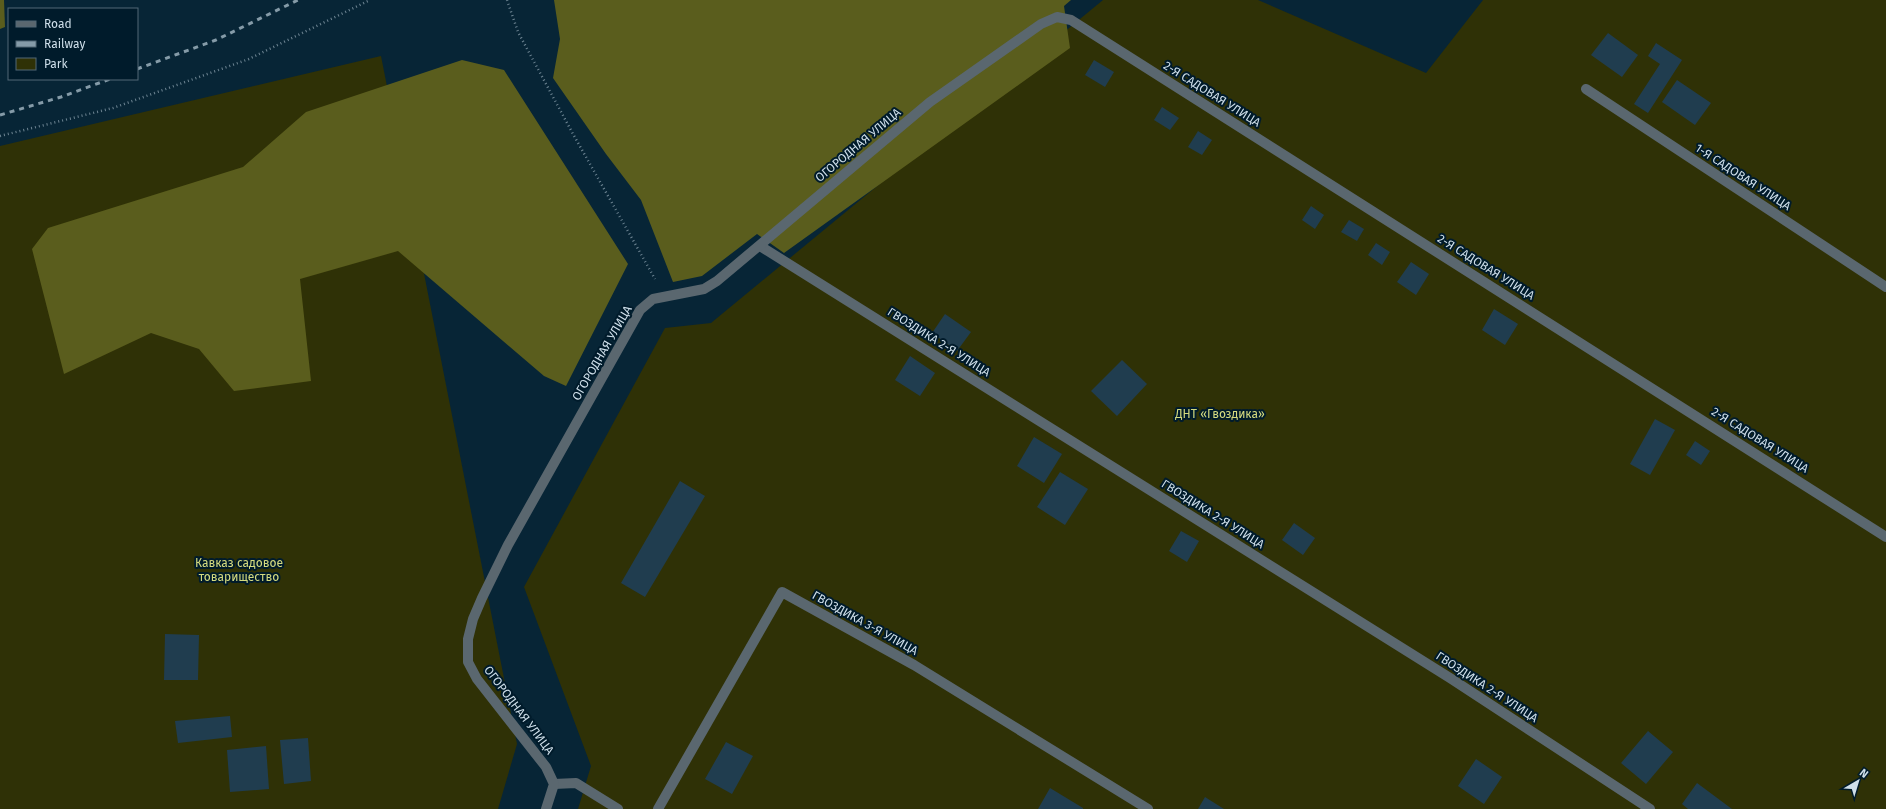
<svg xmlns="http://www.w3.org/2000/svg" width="1886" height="809" font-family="'Fira Sans',sans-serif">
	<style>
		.green { fill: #2f3106 }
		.forest { fill: #5a5d1d }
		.building { fill: #203d4f }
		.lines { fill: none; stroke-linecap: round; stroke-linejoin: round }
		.path { stroke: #6d8492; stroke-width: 2.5; stroke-dasharray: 1 3; stroke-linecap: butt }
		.minor { stroke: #5a676f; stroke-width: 10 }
		.rail { stroke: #859ba8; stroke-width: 3; stroke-dasharray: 5 5; stroke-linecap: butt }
		.labels { text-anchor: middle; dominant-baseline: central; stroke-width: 4; stroke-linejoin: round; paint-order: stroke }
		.street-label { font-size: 12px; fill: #cedfea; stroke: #001b2b }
		.park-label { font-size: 12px; fill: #d5db7f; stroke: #001b2b }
	</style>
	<rect width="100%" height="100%" fill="#072536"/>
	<g class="green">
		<polygon points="1103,0 1258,0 1426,73 1483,0 1886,0 1886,809 578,809 591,766 524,587 665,328 711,323"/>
		<polygon points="381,56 517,744 498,809 0,809 0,146"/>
	</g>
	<g class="forest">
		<polygon points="0,0 4,0 5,27 0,29"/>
		<polygon points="554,0 1071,0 1064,6 1070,48 784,253 757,234 702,276 673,282 641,200 606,154 553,78 560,39"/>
		<polygon points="462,60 504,70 628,264 566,386 544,376 398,251 300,279 311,381 234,391 199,349 151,333 64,374 32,249 48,228 243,167 306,112"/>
	</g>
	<g class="building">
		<polygon points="1608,33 1638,55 1622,77 1591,55"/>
		<polygon points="1656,43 1682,60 1648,113 1634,104 1660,64 1648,56"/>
		<polygon points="1094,60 1114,72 1105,87 1085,75"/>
		<polygon points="1677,80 1711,103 1695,125 1662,102"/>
		<polygon points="1162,107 1179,118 1170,130 1154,120"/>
		<polygon points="1198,131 1212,140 1202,155 1188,147"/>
		<polygon points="1311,206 1324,215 1315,229 1302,220"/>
		<polygon points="1349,220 1364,229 1357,241 1341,232"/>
		<polygon points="1376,243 1390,252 1382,265 1368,255"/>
		<polygon points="1411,262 1429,274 1416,295 1397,282"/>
		<polygon points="1494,309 1518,324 1505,345 1482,330"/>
		<polygon points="945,314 971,332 957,351 932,333"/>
		<polygon points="910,356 935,373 920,396 895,380"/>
		<polygon points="1122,360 1147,384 1117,416 1091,391"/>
		<polygon points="1655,419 1675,430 1650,475 1630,464"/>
		<polygon points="1034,437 1062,454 1044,483 1017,466"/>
		<polygon points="1695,441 1710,451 1701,465 1686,455"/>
		<polygon points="1060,472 1088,489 1065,525 1037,507"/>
		<polygon points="680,481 705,496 645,597 621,583"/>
		<polygon points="1294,523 1315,538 1303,555 1282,540"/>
		<polygon points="1181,531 1199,541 1187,562 1169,551"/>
		<polygon points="165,634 199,635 198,680 164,680"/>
		<polygon points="230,716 232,737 178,743 175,721"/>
		<polygon points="1648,731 1673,752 1646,784 1621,763"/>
		<polygon points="308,738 311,781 284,784 280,740"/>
		<polygon points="726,742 753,756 732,794 705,779"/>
		<polygon points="266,746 269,789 230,792 227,750"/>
		<polygon points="1476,759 1502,777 1484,804 1458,786"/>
		<polygon points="1697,783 1732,809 1688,809 1682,804"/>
		<polygon points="1050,788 1083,808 1083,809 1038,809"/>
		<polygon points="1205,797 1224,809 1198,809"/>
	</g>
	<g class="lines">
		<g class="path">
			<polyline points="507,0 518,32 573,134 655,279"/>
			<polyline points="0,136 113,108 249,59 370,0"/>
		</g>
		<g class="minor">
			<polyline points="1586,89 1886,287"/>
			<polyline points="760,246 1450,678 1650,809"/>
			<polyline points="554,784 576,783 618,809"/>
			<polyline points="546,809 554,784 546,767 477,679 468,662 468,639 473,619 482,598 508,545 640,310 653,299 704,289 717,281 930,102 1041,24 1057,17 1071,20 1886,537"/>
			<polyline points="658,809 782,592 914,665 1148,809"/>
		</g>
		<g class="rail">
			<polyline points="137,69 216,40 298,0"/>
			<polyline points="0,115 61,97 110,79"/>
		</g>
	</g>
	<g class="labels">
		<g class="street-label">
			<text transform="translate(1212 94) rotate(32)">2-Я САДОВАЯ УЛИЦА</text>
			<text transform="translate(858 145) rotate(-40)">ОГОРОДНАЯ УЛИЦА</text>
			<text transform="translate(1743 177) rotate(33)">1-Я САДОВАЯ УЛИЦА</text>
			<text transform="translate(1486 267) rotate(32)">2-Я САДОВАЯ УЛИЦА</text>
			<text transform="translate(939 342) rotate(32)">ГВОЗДИКА 2-Я УЛИЦА</text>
			<text transform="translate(602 353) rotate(-60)">ОГОРОДНАЯ УЛИЦА</text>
			<text transform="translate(1760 440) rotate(32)">2-Я САДОВАЯ УЛИЦА</text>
			<text transform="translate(1213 514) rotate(32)">ГВОЗДИКА 2-Я УЛИЦА</text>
			<text transform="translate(865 623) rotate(29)">ГВОЗДИКА 3-Я УЛИЦА</text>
			<text transform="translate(1487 687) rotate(33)">ГВОЗДИКА 2-Я УЛИЦА</text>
			<text transform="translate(519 710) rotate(53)">ОГОРОДНАЯ УЛИЦА</text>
		</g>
		<g class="park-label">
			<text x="1220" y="414">ДНТ «Гвоздика»</text>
			<text x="239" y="563">Кавказ садовое<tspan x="239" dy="14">товарищество</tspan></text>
		</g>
	</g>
	<rect x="8" y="8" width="130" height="72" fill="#001b2b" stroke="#526977"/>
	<rect x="16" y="21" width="20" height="6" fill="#5a676f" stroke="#526977"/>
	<text x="44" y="28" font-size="12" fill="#cedfea">Road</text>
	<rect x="16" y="41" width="20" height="6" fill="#859ba8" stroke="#526977"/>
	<text x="44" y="48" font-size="12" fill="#cedfea">Railway</text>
	<rect x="16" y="58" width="20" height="12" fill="#2f3106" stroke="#526977"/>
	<text x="44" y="68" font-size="12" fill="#cedfea">Park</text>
	<g transform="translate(1858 781) rotate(38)" stroke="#001b2b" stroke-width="3" paint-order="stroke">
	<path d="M0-3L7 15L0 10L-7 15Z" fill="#cedfea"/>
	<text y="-6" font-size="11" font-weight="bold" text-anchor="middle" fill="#cedfea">N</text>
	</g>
</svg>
